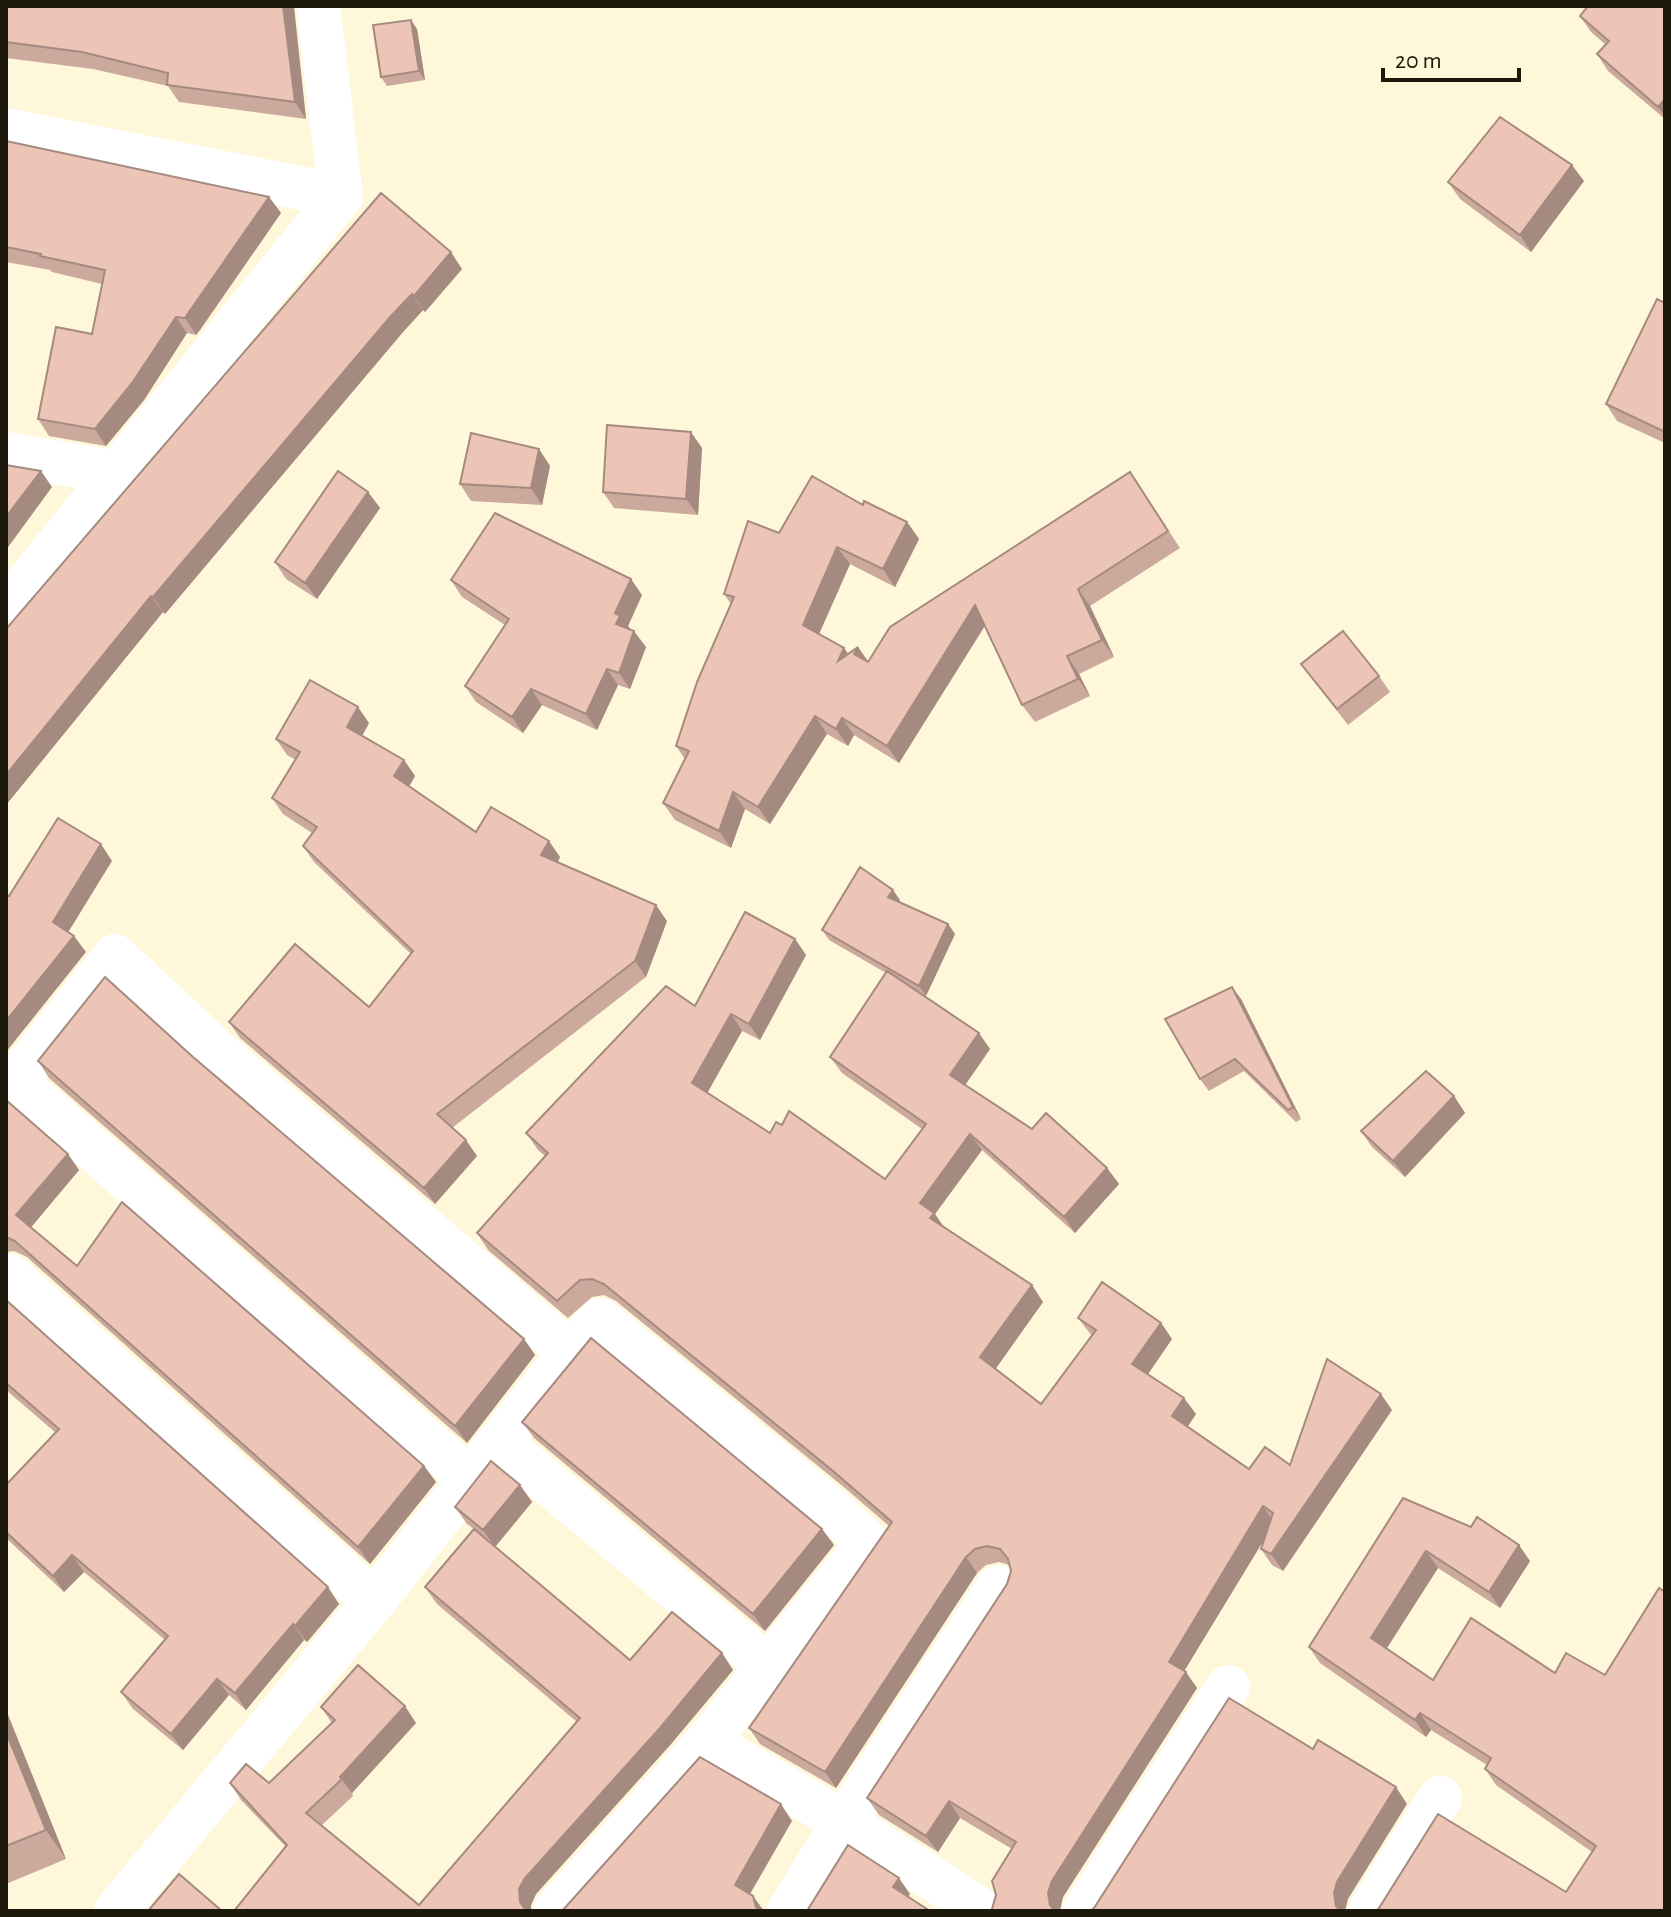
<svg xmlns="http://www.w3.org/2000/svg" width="1671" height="1917" font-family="'Alegreya Sans',sans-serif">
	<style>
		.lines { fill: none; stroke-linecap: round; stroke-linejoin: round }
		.street { stroke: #fff; stroke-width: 44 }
		.wall { fill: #cba99d }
		.shaded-wall { fill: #a58a80 }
		.building { fill: #ecc5b7; stroke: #a58a80; stroke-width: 2 }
	</style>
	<rect width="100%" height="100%" fill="#fff7da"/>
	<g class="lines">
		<g class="street">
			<polyline points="6,130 341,196"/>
			<polyline points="6,454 118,473"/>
			<polyline points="6,609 341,196 318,6"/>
			<polyline points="6,1281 10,1276 374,1601"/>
			<polyline points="570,1352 600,1320 829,1507 868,1543 707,1742"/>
			<polyline points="499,1442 769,1667"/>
			<polyline points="116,1911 374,1601 570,1352 221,1055 115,956 15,1081 470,1479"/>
			<polyline points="555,1911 707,1742 844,1822 983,1911"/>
			<polyline points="789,1911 844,1822 998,1587"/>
			<polyline points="1084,1911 1228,1687"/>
			<polyline points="1370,1911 1440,1798"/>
		</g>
	</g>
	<g class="wall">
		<polygon points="6,6 293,9 306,119 179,102 168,86 93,69 6,58"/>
		<polygon points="1665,6 1665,119 1608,71 1597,54 1605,44 1591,32 1580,16"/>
		<polygon points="417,29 425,80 387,86 381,77"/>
		<polygon points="6,141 269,197 281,213 201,329 196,335 187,333 144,400 106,446 49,436 38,419 92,334 102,284 52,272 50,270 6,262"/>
		<polygon points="1584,181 1531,252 1460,199 1448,182"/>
		<polygon points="381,193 462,269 425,312 423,310 403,332 165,614 163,612 6,805 6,629"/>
		<polygon points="1665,303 1665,443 1617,421 1606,404"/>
		<polygon points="702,448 698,515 614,508 603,492"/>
		<polygon points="539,449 550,466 542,505 471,501 460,484"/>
		<polygon points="1130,472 1180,548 1090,606 1114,657 1079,674 1090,696 1035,722 1022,705 985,626 899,763 854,735 848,746 827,734 770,824 745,809 731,848 675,820 663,803 685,759 676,746 731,604 724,594 863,505 907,522 919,539 895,587 850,564 819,634 844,648 848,654 858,647 868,661"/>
		<polygon points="368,492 380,508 317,599 286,579 275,562"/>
		<polygon points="451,580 642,595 628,626 646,647 630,689 618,685 597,730 542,705 523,733 476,702 465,686 505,625 462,597"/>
		<polygon points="1301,664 1379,676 1390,692 1348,725"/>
		<polygon points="369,723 362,736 404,760 415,776 409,786 476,832 560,857 558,862 667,921 646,977 452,1128 477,1156 435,1204 240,1038 229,1022 369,1007 411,954 314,862 303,846 312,833 283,814 272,798 296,760 287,755 276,739"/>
		<polygon points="900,900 899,902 948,924 955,934 926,996 912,988 990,1049 965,1085 1032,1129 1107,1168 1119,1184 1075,1233 982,1150 935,1214 944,1227 1043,1302 995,1369 1041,1404 1092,1336 1078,1318 1161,1323 1172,1339 1148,1374 1196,1414 1188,1426 1249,1469 1290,1465 1392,1410 1283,1571 1272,1565 1261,1549 1264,1540 1184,1671 1197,1688 1063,1897 1059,1909 992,1909 1012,1849 960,1818 938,1852 879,1815 867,1798 1007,1584 1011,1571 1010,1565 999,1562 986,1565 977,1573 836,1788 760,1744 749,1728 889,1526 845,1488 616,1301 604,1295 592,1297 568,1318 488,1250 477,1233 545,1156 538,1150 526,1133 695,1006 795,939 806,955 760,1040 742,1031 707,1092 770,1133 885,1179 922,1129 842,1073 830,1057 886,973 829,940 822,930"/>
		<polygon points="1241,999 1301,1119 1296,1122 1244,1071 1209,1091 1200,1079"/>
		<polygon points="193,1057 524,1339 535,1355 467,1443 49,1078 38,1061"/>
		<polygon points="1454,1096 1465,1113 1405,1177 1372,1147 1361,1131"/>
		<polygon points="6,1100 79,1170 31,1227 77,1266 424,1466 436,1482 370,1564 27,1257 14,1251 6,1252"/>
		<polygon points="6,1300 339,1604 307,1642 304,1640 246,1710 229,1695 183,1750 133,1709 121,1692 165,1640 84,1572 64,1592 6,1538 6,1485 56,1433 6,1390"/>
		<polygon points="522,1422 822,1529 834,1545 765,1631 534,1438"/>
		<polygon points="520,1485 532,1502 495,1547 630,1660 722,1653 733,1670 671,1744 536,1894 531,1905 234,1911 286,1847 241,1800 230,1783 269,1783 332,1723 321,1707 416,1723 352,1793 353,1796 322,1825 419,1905 577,1722 437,1604 425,1587 474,1529 467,1524 455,1507"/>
		<polygon points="1403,1498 1530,1561 1500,1608 1438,1568 1387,1648 1433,1680 1555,1673 1605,1675 1665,1911 1566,1892 1592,1852 1496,1785 1485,1769 1487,1765 1431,1730 1426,1737 1320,1663 1309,1647"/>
		<polygon points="6,1710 66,1859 6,1884"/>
	</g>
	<g class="shaded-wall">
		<polygon points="283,6 294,6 306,119 295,102"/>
		<polygon points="411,20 417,29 425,80 419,71"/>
		<polygon points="1665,99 1665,117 1658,107"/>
		<polygon points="1572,165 1584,181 1531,252 1520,235"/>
		<polygon points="269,197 281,213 196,335 185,318"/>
		<polygon points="451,252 462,269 425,312 414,296"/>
		<polygon points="412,294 423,310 403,332 165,614 153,597 391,316"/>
		<polygon points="176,317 187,333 144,400 106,446 95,429"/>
		<polygon points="691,432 702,448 698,515 686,499"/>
		<polygon points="539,449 550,466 542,505 531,488"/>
		<polygon points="41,471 52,487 6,550 6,517"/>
		<polygon points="368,492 380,508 317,599 305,583"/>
		<polygon points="907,522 919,539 895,587 883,569"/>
		<polygon points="837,547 850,564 815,643 803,625"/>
		<polygon points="631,579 642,595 628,626 632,632 616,624 615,613"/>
		<polygon points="1078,589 1090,606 1114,657 1102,640"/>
		<polygon points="151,596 163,612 6,805 6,775"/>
		<polygon points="975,605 987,622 899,763 887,746"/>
		<polygon points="634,631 646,647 630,689 619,673"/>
		<polygon points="858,647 870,665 854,654"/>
		<polygon points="844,648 856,665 838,661"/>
		<polygon points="1067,656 1079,674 1090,696 1078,679"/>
		<polygon points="607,669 618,685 597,730 586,714"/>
		<polygon points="531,689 542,705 523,733 512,717"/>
		<polygon points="358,707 369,723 358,743 347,727"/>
		<polygon points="815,716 827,734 770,824 758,807"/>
		<polygon points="842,718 854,735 848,746 836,729"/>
		<polygon points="404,760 415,776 406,792 394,776"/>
		<polygon points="733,792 745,809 731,848 719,831"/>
		<polygon points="549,841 560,857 553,871 541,855"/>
		<polygon points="101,844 112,861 64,939 53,922"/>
		<polygon points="893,890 900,900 895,907 888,897"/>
		<polygon points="656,905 667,921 646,977 635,961"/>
		<polygon points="948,924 955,934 926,996 919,986"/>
		<polygon points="74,936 86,952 6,1052 6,1021"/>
		<polygon points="795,939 806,955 760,1040 749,1024"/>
		<polygon points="1232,987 1241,999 1301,1119 1293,1107"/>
		<polygon points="731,1014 742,1031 704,1099 692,1083"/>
		<polygon points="979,1033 990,1049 961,1091 950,1075"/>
		<polygon points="1454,1096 1465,1113 1405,1177 1393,1161"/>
		<polygon points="970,1134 982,1150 935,1214 945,1229 942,1234 920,1203"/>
		<polygon points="466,1140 477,1156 435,1204 424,1188"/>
		<polygon points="68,1154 79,1170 28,1231 16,1215"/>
		<polygon points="1107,1168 1119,1184 1075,1233 1064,1217"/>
		<polygon points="1032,1285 1043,1302 992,1374 980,1357"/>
		<polygon points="1161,1323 1172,1339 1144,1380 1132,1364"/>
		<polygon points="524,1339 535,1355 467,1443 455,1426"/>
		<polygon points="1381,1394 1392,1410 1283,1571 1271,1554"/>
		<polygon points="1184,1398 1196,1414 1184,1432 1172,1416"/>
		<polygon points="424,1466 436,1482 370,1564 358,1547"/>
		<polygon points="520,1485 532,1502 495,1547 483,1530"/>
		<polygon points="1263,1506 1274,1523 1180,1678 1169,1662"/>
		<polygon points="822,1529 834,1545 765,1631 753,1614"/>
		<polygon points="1519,1545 1530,1561 1500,1608 1489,1592"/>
		<polygon points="1426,1551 1438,1568 1383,1654 1371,1638"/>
		<polygon points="72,1555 84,1572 64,1592 53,1576"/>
		<polygon points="966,1557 977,1573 836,1788 825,1772"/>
		<polygon points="328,1587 339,1604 307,1642 295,1626"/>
		<polygon points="293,1624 304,1640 246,1710 235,1693"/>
		<polygon points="722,1653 733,1670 671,1744 536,1894 531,1905 531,1911 526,1911 520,1902 519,1889 525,1878"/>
		<polygon points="1186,1672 1197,1688 1063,1897 1060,1911 1054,1911 1050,1905 1048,1893 1052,1881"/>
		<polygon points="217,1679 229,1695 183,1750 171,1734"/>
		<polygon points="405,1706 416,1723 352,1793 340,1777"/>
		<polygon points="6,1710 66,1859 46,1830 6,1732"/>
		<polygon points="1420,1713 1431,1730 1426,1737 1415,1720"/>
		<polygon points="1396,1787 1407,1804 1348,1899 1345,1911 1340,1911 1336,1906 1334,1893 1337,1882"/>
		<polygon points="949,1801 960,1818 938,1852 926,1836"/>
		<polygon points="781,1804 792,1821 746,1901 735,1885"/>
		<polygon points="899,1878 910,1894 904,1904 893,1887"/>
		<polygon points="753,1896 764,1911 759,1911 756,1907"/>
	</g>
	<g class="building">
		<polygon points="6,6 283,6 295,102 167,85 168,73 82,52 6,42"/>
		<polygon points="1588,6 1665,6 1665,99 1658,107 1597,54 1609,41 1580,16"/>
		<polygon points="411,20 419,71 381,77 373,25"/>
		<polygon points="1500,117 1572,165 1520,235 1448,182"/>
		<polygon points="6,141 269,197 189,312 185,318 176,317 132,383 95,429 38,419 56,327 92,334 105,270 40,256 41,254 6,247"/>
		<polygon points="381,193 451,252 414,296 412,294 391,316 153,597 151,596 6,775 6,629"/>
		<polygon points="1657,299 1665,303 1665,432 1606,404"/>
		<polygon points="607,425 691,432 686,499 603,492"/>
		<polygon points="471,433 539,449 531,488 460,484"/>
		<polygon points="6,465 41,471 6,517"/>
		<polygon points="338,471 368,492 305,583 275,562"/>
		<polygon points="1130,472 1168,531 1078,589 1102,640 1067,656 1078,679 1022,705 975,605 887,746 842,718 836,729 815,716 758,807 733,792 719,831 663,803 689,751 676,746 697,682 734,597 724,594 748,521 779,533 812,476 863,505 864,501 907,522 883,569 837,547 803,625 844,648 838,661 858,647 854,654 868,662 890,627"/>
		<polygon points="495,513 631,579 615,613 620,616 616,624 634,631 619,673 607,669 586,714 531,689 512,717 465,686 509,619 451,580"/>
		<polygon points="1343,631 1379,676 1337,709 1301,664"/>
		<polygon points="310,680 358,707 347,727 404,760 394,776 476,832 491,807 549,841 541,855 656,905 635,961 437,1114 466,1140 424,1188 229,1022 295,944 369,1007 413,951 303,846 317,827 272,798 300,752 276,739"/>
		<polygon points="58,818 101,844 53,922 74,936 6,1021 6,894 9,896"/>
		<polygon points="860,867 893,890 888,897 948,924 919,986 822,930"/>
		<polygon points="745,912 795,939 749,1024 731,1014 692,1083 770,1133 776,1122 782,1125 789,1111 885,1179 926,1124 830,1057 887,971 979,1033 950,1075 1032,1129 1046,1113 1107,1168 1064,1217 970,1134 920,1203 934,1213 930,1218 1032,1285 980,1357 1041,1404 1096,1330 1078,1318 1102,1282 1161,1323 1132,1364 1184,1398 1172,1416 1249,1469 1265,1447 1290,1465 1327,1359 1381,1394 1271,1554 1261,1549 1273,1513 1263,1506 1169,1662 1186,1672 1052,1881 1048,1893 1050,1905 1055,1911 989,1911 992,1909 996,1895 992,1881 1016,1842 949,1801 926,1836 867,1798 1007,1584 1011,1571 1008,1559 1000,1549 987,1546 975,1549 966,1557 825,1772 749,1728 892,1522 833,1471 604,1284 592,1279 580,1280 557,1301 477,1233 548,1153 526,1133 666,986 695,1006"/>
		<polygon points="105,977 193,1057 524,1339 455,1426 38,1061"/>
		<polygon points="1232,987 1293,1107 1288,1110 1235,1059 1200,1079 1165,1019"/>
		<polygon points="1426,1071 1454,1096 1393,1161 1361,1131"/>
		<polygon points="6,1100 68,1154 16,1215 77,1266 122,1202 424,1466 358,1547 15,1241 6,1237"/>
		<polygon points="6,1300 328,1587 295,1626 293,1624 235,1693 217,1679 171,1734 121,1692 168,1636 72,1555 53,1576 6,1532 6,1485 59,1429 6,1383"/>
		<polygon points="591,1338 822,1529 753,1614 522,1422"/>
		<polygon points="491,1461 520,1485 483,1530 455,1507"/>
		<polygon points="1403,1498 1471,1527 1477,1517 1519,1545 1489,1592 1426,1551 1371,1638 1433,1680 1471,1618 1555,1673 1566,1653 1605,1675 1659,1588 1665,1592 1665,1911 1376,1911 1379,1908 1438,1814 1566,1892 1596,1846 1485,1769 1491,1758 1420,1713 1415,1720 1309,1647"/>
		<polygon points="474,1529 630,1660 672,1612 722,1653 660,1728 525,1878 519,1889 520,1902 526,1911 234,1911 287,1845 230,1783 246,1764 269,1783 335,1720 321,1707 358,1665 405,1706 340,1777 342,1779 306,1813 419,1905 580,1718 425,1587"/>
		<polygon points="1229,1698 1313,1749 1318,1740 1396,1787 1337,1882 1334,1893 1336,1906 1341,1911 1090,1911 1094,1908"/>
		<polygon points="6,1732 46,1830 6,1846"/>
		<polygon points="700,1757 781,1804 735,1885 753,1896 756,1907 760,1911 562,1911"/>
		<polygon points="848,1845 899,1878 893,1887 930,1911 807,1911"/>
		<polygon points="179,1874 222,1911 148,1911"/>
	</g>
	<rect width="1671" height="1917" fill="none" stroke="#1c180b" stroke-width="16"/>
	<path d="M1383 68v12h136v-12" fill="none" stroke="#1c180b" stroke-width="4"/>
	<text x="1395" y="68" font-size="24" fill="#1c180b" stroke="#fff7da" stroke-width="6" paint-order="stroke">20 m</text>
</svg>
